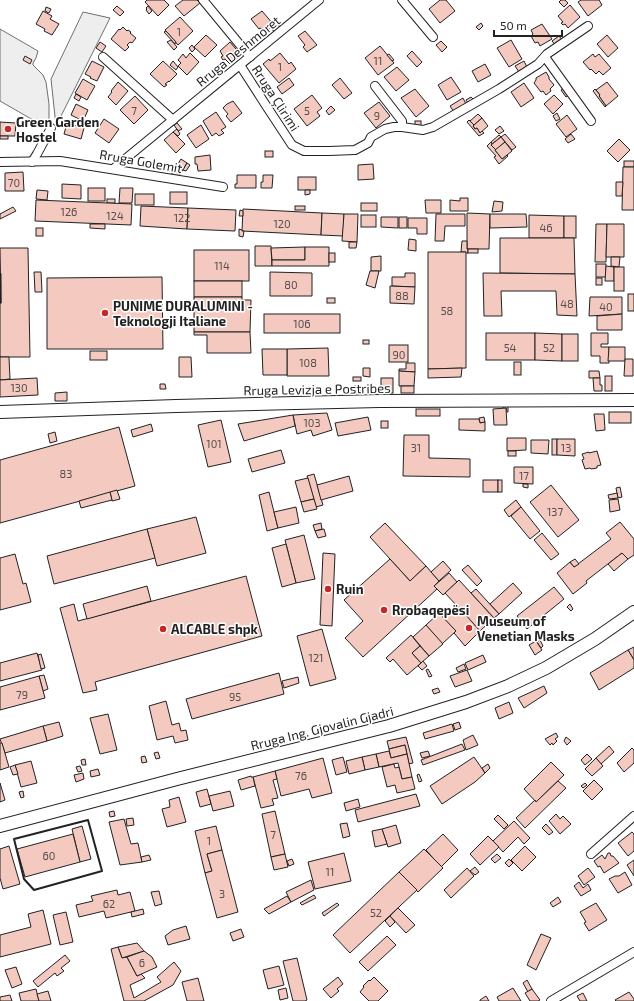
<svg xmlns="http://www.w3.org/2000/svg" width="634" height="1001" font-family="'Exo 2',sans-serif">
	<style>
		.green { fill: #eee; stroke: #6f6f6f }
		.building { fill: #f3c9c0; stroke: #222 }
		.lines { fill: none; stroke-linecap: round; stroke-linejoin: round }
		.street-casing { stroke: #222; stroke-width: 10 }
		.secondary-casing { stroke: #222; stroke-width: 14 }
		.street { stroke: #fff; stroke-width: 8 }
		.secondary { stroke: #fff; stroke-width: 12 }
		.wall { stroke: #222; stroke-width: 2 }
		.poi-dot { fill: #c62828; stroke: #fff; stroke-width: 1.5 }
		.labels { text-anchor: middle; dominant-baseline: central; stroke-width: 3; stroke-linejoin: round; paint-order: stroke }
		.number-label { font-size: 11px; fill: #564c4a }
		.street-label { font-size: 13px; fill: #222; stroke: #fff }
		.poi-label { font-size: 13px; font-weight: bold; fill: #222; stroke: #fff; text-anchor: start }
	</style>
	<rect width="100%" height="100%" fill="#fff"/>
	<g class="green">
		<polygon points="83,12 110,18 56,126 51,79"/>
		<polygon points="0,29 38,51 36,58 33,63 33,65 43,75 46,82 49,104 49,122 47,128 0,101"/>
	</g>
	<g class="building">
		<polygon points="147,0 164,0 169,5 158,16 145,2"/>
		<polygon points="183,0 197,0 200,3 184,16 175,6"/>
		<polygon points="440,0 446,0 455,11 440,23 429,9"/>
		<polygon points="561,0 565,0 568,3 564,7 559,2"/>
		<polygon points="581,0 599,0 602,5 588,16 578,2"/>
		<polygon points="570,5 580,17 568,28 565,24 563,25 561,23 563,22 558,16"/>
		<polygon points="117,6 124,12 120,16 113,10"/>
		<polygon points="148,6 152,11 149,14 146,10 147,9 146,8"/>
		<polygon points="46,7 51,9 49,13 45,11"/>
		<polygon points="43,11 52,16 50,19 59,24 52,35 44,31 45,29 36,24"/>
		<polygon points="262,11 274,25 265,33 261,28 259,29 251,19"/>
		<polygon points="180,17 193,31 178,45 165,30"/>
		<polygon points="481,23 483,26 479,30 476,27"/>
		<polygon points="278,24 281,28 275,33 272,29"/>
		<polygon points="542,24 552,39 540,46 538,42 535,43 531,36 533,34 531,30"/>
		<polygon points="123,27 127,31 128,30 131,32 130,33 136,38 132,43 130,42 127,45 129,47 125,51 111,39 119,29 120,30"/>
		<polygon points="166,31 176,42 175,44 164,32"/>
		<polygon points="305,31 317,45 307,52 303,47 305,45 298,36"/>
		<polygon points="206,35 217,45 205,57 194,47"/>
		<polygon points="607,35 618,48 608,57 597,44"/>
		<polygon points="559,36 563,41 556,46 552,41"/>
		<polygon points="171,40 177,47 174,50 167,42"/>
		<polygon points="511,40 522,59 509,67 497,48"/>
		<polygon points="441,41 447,47 442,52 436,45"/>
		<polygon points="100,42 106,46 102,52 96,48"/>
		<polygon points="230,42 241,55 230,64 225,59 223,60 221,57 223,56 220,51"/>
		<polygon points="192,45 195,49 192,52 189,48"/>
		<polygon points="380,46 394,63 378,75 365,58"/>
		<polygon points="412,51 422,62 417,67 407,56"/>
		<polygon points="190,53 199,62 187,75 178,66 181,63 178,60 183,54 186,58"/>
		<polygon points="280,53 289,64 291,62 296,69 279,83 263,64 269,59 270,61"/>
		<polygon points="389,54 394,60 392,61 387,55"/>
		<polygon points="593,54 595,57 599,54 611,68 603,75 599,71 596,74 591,69 590,70 583,62"/>
		<polygon points="25,56 32,60 30,64 23,60"/>
		<polygon points="92,61 104,67 97,81 90,78 91,77 85,74"/>
		<polygon points="163,61 177,74 169,82 169,81 165,84 167,85 164,87 150,74"/>
		<polygon points="173,61 178,67 176,70 170,65"/>
		<polygon points="524,61 527,67 519,72 515,66"/>
		<polygon points="485,64 491,75 478,82 472,71"/>
		<polygon points="397,67 409,80 396,91 384,77"/>
		<polygon points="546,72 549,77 549,79 554,85 550,89 551,91 546,95 543,91 541,92 534,83 536,80 536,78"/>
		<polygon points="451,77 461,92 447,100 438,85"/>
		<polygon points="289,78 294,85 282,94 277,87"/>
		<polygon points="340,78 352,93 344,99 332,85"/>
		<polygon points="83,79 95,86 87,100 75,93"/>
		<polygon points="118,82 128,91 116,105 108,97 112,92 111,91"/>
		<polygon points="607,82 618,96 606,106 599,96 600,95 596,90"/>
		<polygon points="524,83 534,98 521,107 511,92"/>
		<polygon points="564,88 569,95 566,97 561,90"/>
		<polygon points="415,89 429,106 416,117 401,98"/>
		<polygon points="595,89 600,95 599,96 606,106 605,107 593,91"/>
		<polygon points="76,94 81,97 79,101 74,98"/>
		<polygon points="312,95 322,108 317,112 320,116 307,126 294,109"/>
		<polygon points="554,95 563,104 553,114 544,104"/>
		<polygon points="135,96 148,110 134,124 120,110"/>
		<polygon points="471,97 473,99 468,103 466,100"/>
		<polygon points="463,98 466,104 454,112 450,106"/>
		<polygon points="233,101 242,113 231,122 226,116 228,114 223,108 227,104"/>
		<polygon points="379,102 390,116 376,128 364,113"/>
		<polygon points="76,104 88,110 83,121 71,115"/>
		<polygon points="331,106 335,110 329,115 326,111"/>
		<polygon points="216,112 226,127 221,130 224,133 219,136 216,133 212,136 203,121"/>
		<polygon points="557,113 560,119 556,121 553,116"/>
		<polygon points="478,114 482,118 474,125 470,121"/>
		<polygon points="567,115 577,129 566,137 556,124"/>
		<polygon points="482,118 488,126 480,133 477,128 475,129 473,126"/>
		<polygon points="104,119 119,129 109,143 95,133"/>
		<polygon points="469,120 474,125 473,126 475,129 477,128 480,133 482,131 484,133 479,136 467,122"/>
		<rect x="415" y="121" width="6" height="5"/>
		<polygon points="0,122 16,123 15,136 0,136"/>
		<polygon points="67,123 84,128 81,139 64,134"/>
		<polygon points="177,123 182,129 178,131 174,125"/>
		<polygon points="201,125 209,139 196,148 187,135"/>
		<polygon points="500,126 504,131 499,134 495,130"/>
		<polygon points="177,129 180,134 178,136 173,132"/>
		<polygon points="173,132 185,144 176,153 164,140"/>
		<polygon points="505,134 516,147 512,150 501,137"/>
		<polygon points="571,134 575,139 568,143 565,139"/>
		<polygon points="499,135 501,137 492,144 491,142"/>
		<rect x="0" y="136" width="8" height="3"/>
		<polygon points="501,137 505,142 496,150 491,145"/>
		<polygon points="619,139 630,150 618,162 607,151"/>
		<polygon points="491,142 492,144 491,145 496,150 495,150 502,159 507,155 508,156 499,164 494,157 496,156 487,146"/>
		<polygon points="505,142 512,151 502,159 495,150"/>
		<rect x="265" y="151" width="8" height="6"/>
		<polygon points="210,155 211,170 198,171 197,164 195,164 195,157"/>
		<polygon points="181,159 187,163 179,176 171,175"/>
		<rect x="624" y="161" width="10" height="6"/>
		<polygon points="187,163 190,165 186,171 183,170"/>
		<polygon points="373,164 374,179 358,180 358,165"/>
		<polygon points="623,167 634,167 634,210 622,210"/>
		<polygon points="23,172 24,191 5,191 5,173"/>
		<polygon points="237,175 256,175 256,188 235,188 235,184 237,184"/>
		<polygon points="263,175 273,175 272,188 261,188 261,182 263,182"/>
		<rect x="298" y="177" width="18" height="13"/>
		<polygon points="616,182 623,182 622,196 616,196"/>
		<polygon points="62,184 81,185 81,199 62,198"/>
		<rect x="88" y="188" width="17" height="13"/>
		<polygon points="120,188 133,188 132,203 119,203"/>
		<polygon points="37,190 48,191 47,200 36,199"/>
		<polygon points="305,190 310,190 310,194 305,195"/>
		<rect x="170" y="192" width="17" height="12"/>
		<rect x="135" y="194" width="19" height="11"/>
		<polygon points="460,198 468,198 468,211 450,211 450,200 460,201"/>
		<rect x="107" y="199" width="8" height="4"/>
		<polygon points="36,200 132,204 131,225 35,221"/>
		<polygon points="425,200 441,200 441,213 426,213"/>
		<polygon points="494,201 503,202 502,211 492,212"/>
		<rect x="361" y="203" width="16" height="8"/>
		<polygon points="141,206 188,208 187,229 140,226"/>
		<rect x="295" y="206" width="10" height="4"/>
		<polygon points="13,207 16,211 0,219 0,214"/>
		<polygon points="188,208 236,210 235,231 187,229"/>
		<polygon points="243,209 322,213 321,235 242,231"/>
		<polygon points="240,210 243,211 243,216 239,216"/>
		<polygon points="322,213 344,214 343,236 321,235"/>
		<polygon points="467,213 490,214 489,249 467,249"/>
		<polygon points="344,214 358,214 357,242 342,241"/>
		<polygon points="436,214 465,214 465,226 445,226 444,241 435,241"/>
		<polygon points="490,214 526,214 527,227 490,228"/>
		<rect x="361" y="215" width="15" height="12"/>
		<polygon points="529,215 564,216 564,238 529,238"/>
		<rect x="564" y="216" width="12" height="22"/>
		<polygon points="381,217 398,217 398,228 381,227"/>
		<rect x="399" y="217" width="8" height="11"/>
		<polygon points="408,218 427,218 427,234 417,234 417,228 408,228"/>
		<polygon points="90,224 105,224 105,229 90,228"/>
		<polygon points="596,224 607,224 606,262 595,262"/>
		<polygon points="607,224 624,224 624,257 606,257"/>
		<rect x="36" y="228" width="7" height="8"/>
		<polygon points="239,229 242,230 242,231 244,231 243,237 239,236"/>
		<polygon points="500,238 574,238 575,274 500,273"/>
		<polygon points="409,239 416,240 416,251 408,250"/>
		<polygon points="462,241 467,241 467,249 468,249 468,253 465,253 466,252 461,252"/>
		<polygon points="349,242 357,242 356,248 349,248"/>
		<polygon points="255,246 271,246 272,266 255,266"/>
		<polygon points="305,247 305,260 272,260 271,248"/>
		<polygon points="305,247 329,247 329,266 272,266 272,260 305,260"/>
		<polygon points="0,248 28,248 30,357 0,357 0,303 1,303"/>
		<rect x="468" y="249" width="10" height="4"/>
		<rect x="194" y="250" width="55" height="31"/>
		<polygon points="428,252 466,252 466,368 428,369"/>
		<rect x="329" y="253" width="6" height="9"/>
		<polygon points="381,256 381,271 371,271 371,257"/>
		<polygon points="611,257 620,257 619,267 611,266"/>
		<rect x="596" y="264" width="10" height="13"/>
		<polygon points="606,266 614,267 614,281 605,281"/>
		<rect x="614" y="267" width="10" height="24"/>
		<polygon points="370,271 379,271 375,288 366,285"/>
		<polygon points="34,272 41,272 42,292 35,292"/>
		<polygon points="270,272 312,273 312,296 270,296"/>
		<polygon points="405,273 415,273 415,287 392,286 392,277 405,277"/>
		<polygon points="483,273 575,274 577,316 557,315 556,291 501,291 502,316 484,316"/>
		<rect x="0" y="274" width="1" height="29"/>
		<polygon points="162,277 163,349 47,349 47,278"/>
		<rect x="596" y="278" width="6" height="7"/>
		<rect x="194" y="281" width="48" height="16"/>
		<polygon points="390,286 415,287 414,304 390,303"/>
		<rect x="628" y="294" width="6" height="17"/>
		<polygon points="194,297 242,297 242,300 251,300 250,332 194,332"/>
		<polygon points="590,297 622,297 622,314 589,316"/>
		<rect x="327" y="298" width="8" height="5"/>
		<rect x="264" y="314" width="76" height="19"/>
		<polygon points="622,314 622,330 597,330 597,316"/>
		<polygon points="194,332 250,332 251,353 207,353 207,335 194,335"/>
		<rect x="486" y="333" width="49" height="27"/>
		<polygon points="535,333 562,334 562,361 535,360"/>
		<polygon points="591,333 608,333 608,344 601,344 601,347 609,347 609,363 600,363 600,356 591,356"/>
		<rect x="562" y="334" width="16" height="27"/>
		<rect x="363" y="340" width="6" height="4"/>
		<rect x="389" y="345" width="19" height="17"/>
		<polygon points="609,347 625,347 625,361 608,361"/>
		<polygon points="328,348 329,376 287,376 287,349"/>
		<polygon points="262,349 287,349 287,375 263,375"/>
		<rect x="90" y="351" width="17" height="9"/>
		<polygon points="0,357 9,357 10,379 0,380"/>
		<polygon points="179,357 191,357 192,377 179,377"/>
		<polygon points="625,359 633,359 633,376 624,376"/>
		<rect x="514" y="362" width="7" height="13"/>
		<polygon points="406,363 415,363 415,372 399,371 399,369 406,369"/>
		<polygon points="363,368 370,368 370,377 363,376"/>
		<polygon points="462,368 461,377 428,378 428,369"/>
		<polygon points="399,371 415,372 414,386 399,386"/>
		<polygon points="589,371 599,371 600,378 589,378"/>
		<rect x="605" y="376" width="7" height="15"/>
		<rect x="353" y="377" width="8" height="4"/>
		<polygon points="37,378 38,395 0,397 0,380"/>
		<rect x="381" y="378" width="12" height="15"/>
		<polygon points="593,378 600,378 600,385 602,385 602,391 594,391"/>
		<polygon points="160,384 165,384 166,389 160,389"/>
		<polygon points="354,386 361,386 362,391 354,392"/>
		<rect x="401" y="386" width="13" height="7"/>
		<polygon points="67,392 67,401 55,401 55,393"/>
		<polygon points="503,406 508,406 508,412 507,412 506,408 503,409"/>
		<polygon points="506,408 507,425 494,425 493,409"/>
		<rect x="416" y="409" width="24" height="7"/>
		<rect x="609" y="412" width="22" height="11"/>
		<polygon points="327,413 332,430 313,436 311,430 297,434 293,415"/>
		<polygon points="594,414 604,414 605,430 596,431"/>
		<polygon points="293,415 295,426 244,441 238,424"/>
		<polygon points="368,417 371,430 338,436 335,423"/>
		<polygon points="484,417 485,422 480,423 479,418"/>
		<polygon points="459,419 479,419 480,423 485,422 485,431 459,430"/>
		<polygon points="221,420 231,462 208,467 198,425"/>
		<rect x="381" y="421" width="7" height="7"/>
		<polygon points="151,424 153,431 133,437 131,430"/>
		<polygon points="119,427 135,486 0,523 0,460"/>
		<polygon points="55,432 57,441 50,443 48,434"/>
		<polygon points="404,435 429,435 429,458 470,459 470,477 403,476"/>
		<polygon points="507,438 526,438 526,450 507,451"/>
		<rect x="552" y="439" width="5" height="16"/>
		<polygon points="557,439 575,439 575,456 557,455"/>
		<polygon points="531,440 549,440 548,454 531,453"/>
		<polygon points="281,450 285,463 252,472 248,459"/>
		<rect x="508" y="451" width="8" height="5"/>
		<polygon points="597,451 601,465 597,466 597,468 591,469 590,468 585,469 582,460 584,459 582,454 589,452 589,453"/>
		<polygon points="514,467 533,467 533,484 514,483"/>
		<polygon points="314,474 323,505 316,507 307,476"/>
		<polygon points="349,476 353,491 321,500 317,485"/>
		<polygon points="308,478 314,499 301,502 295,481"/>
		<rect x="483" y="480" width="15" height="12"/>
		<rect x="498" y="480" width="4" height="12"/>
		<polygon points="523,484 528,484 528,488 523,487"/>
		<polygon points="551,485 579,520 558,537 530,502"/>
		<polygon points="620,487 622,497 618,498 616,488"/>
		<polygon points="117,490 120,499 112,501 110,492"/>
		<polygon points="110,492 112,500 81,508 79,501"/>
		<polygon points="269,492 278,528 267,531 259,495"/>
		<polygon points="617,493 618,498 609,499 608,495"/>
		<polygon points="314,499 317,509 304,512 301,502"/>
		<polygon points="618,499 620,510 610,512 609,500"/>
		<polygon points="516,500 521,507 509,517 504,510"/>
		<polygon points="296,507 299,523 278,528 274,512"/>
		<polygon points="521,507 540,531 530,539 511,516"/>
		<polygon points="196,517 206,553 157,566 147,529"/>
		<polygon points="620,522 634,539 634,555 628,559 622,553 586,581 587,583 573,594 557,573 570,562 574,567 611,539 606,533"/>
		<polygon points="321,523 322,529 315,531 313,525"/>
		<polygon points="385,523 426,566 410,581 370,537"/>
		<polygon points="147,529 155,558 54,584 47,556"/>
		<polygon points="324,529 326,536 318,538 315,531"/>
		<polygon points="542,533 559,554 551,560 534,540"/>
		<polygon points="304,535 315,579 296,583 285,540"/>
		<polygon points="286,544 296,583 282,587 272,548"/>
		<polygon points="323,553 335,554 332,626 320,625"/>
		<polygon points="622,553 628,559 614,571 608,564"/>
		<polygon points="15,554 23,584 26,583 31,602 0,610 0,558"/>
		<polygon points="390,559 410,581 426,566 439,581 434,586 437,589 363,657 345,638 363,621 344,600"/>
		<polygon points="575,559 579,564 574,567 570,562"/>
		<polygon points="443,561 451,570 439,581 431,572"/>
		<polygon points="468,565 482,581 477,586 462,570"/>
		<polygon points="449,573 457,582 443,595 434,586"/>
		<polygon points="246,576 262,636 95,682 97,690 83,693 60,608 74,604 78,621"/>
		<polygon points="459,580 494,618 480,631 445,593"/>
		<polygon points="513,583 522,593 499,614 490,604"/>
		<polygon points="147,586 151,601 87,619 83,604"/>
		<polygon points="554,587 564,599 527,629 517,616"/>
		<polygon points="476,589 499,614 494,618 471,593"/>
		<polygon points="570,604 573,609 571,611 567,607"/>
		<polygon points="457,605 480,631 465,646 454,633 456,631 443,618"/>
		<polygon points="439,613 456,631 442,644 426,625"/>
		<polygon points="426,625 443,644 429,656 413,637"/>
		<polygon points="322,629 336,679 310,686 297,636"/>
		<polygon points="411,635 420,646 412,653 421,663 407,675 393,659 390,662 386,658"/>
		<polygon points="540,640 543,646 541,648 537,642"/>
		<polygon points="536,641 542,650 535,655 529,645"/>
		<polygon points="420,646 429,656 421,663 412,653"/>
		<polygon points="634,647 634,660 628,650"/>
		<polygon points="628,650 634,660 634,668 599,690 590,673"/>
		<polygon points="37,653 42,670 0,681 0,663"/>
		<polygon points="41,654 45,668 41,669 38,655"/>
		<polygon points="483,655 486,662 468,670 465,663"/>
		<polygon points="423,661 427,666 422,670 418,666"/>
		<polygon points="464,664 466,669 458,672 456,668"/>
		<polygon points="428,669 432,676 429,677 426,670"/>
		<polygon points="467,670 472,681 455,687 450,676"/>
		<polygon points="279,673 284,694 192,719 186,699"/>
		<polygon points="44,675 48,689 43,691 39,676"/>
		<polygon points="39,676 45,698 0,710 0,687"/>
		<polygon points="298,677 299,683 284,688 282,681"/>
		<polygon points="544,686 547,693 524,708 518,698"/>
		<polygon points="438,688 440,692 434,694 432,690"/>
		<polygon points="166,701 172,725 179,723 181,731 186,730 188,740 175,743 173,736 157,740 149,706"/>
		<polygon points="509,702 513,713 499,719 495,708"/>
		<polygon points="108,714 117,750 100,754 90,718"/>
		<polygon points="59,722 63,736 47,741 43,726"/>
		<polygon points="459,722 461,728 455,730 453,724"/>
		<polygon points="452,724 454,731 425,739 423,733"/>
		<polygon points="43,726 47,741 5,753 0,739"/>
		<polygon points="556,733 558,737 555,739 557,741 553,745 552,743 550,745 545,739"/>
		<polygon points="473,735 478,745 466,750 463,740"/>
		<polygon points="406,737 413,763 409,764 405,745 389,749 387,741"/>
		<polygon points="566,737 571,741 567,745 564,741"/>
		<polygon points="0,743 2,743 9,767 0,770"/>
		<polygon points="462,744 465,750 423,765 421,760"/>
		<polygon points="405,745 407,754 391,758 389,749"/>
		<polygon points="609,746 614,752 601,764 596,758"/>
		<polygon points="632,748 634,750 634,763 624,772 617,763"/>
		<polygon points="389,751 391,758 407,754 412,777 402,779 398,763 379,767 376,754"/>
		<polygon points="428,751 430,756 422,758 420,753"/>
		<polygon points="158,752 160,758 156,759 154,753"/>
		<polygon points="376,754 379,767 365,770 362,757"/>
		<polygon points="587,754 592,759 585,765 581,760"/>
		<polygon points="145,756 147,762 142,763 141,757"/>
		<polygon points="343,757 347,772 336,775 332,760"/>
		<polygon points="362,757 365,770 349,774 346,761"/>
		<polygon points="474,757 485,773 475,782 442,804 430,786"/>
		<polygon points="323,758 332,793 312,798 309,789 281,796 275,771"/>
		<polygon points="596,758 603,766 592,776 585,769"/>
		<polygon points="85,759 86,765 82,765 81,760"/>
		<polygon points="31,761 37,783 21,787 15,765"/>
		<polygon points="551,762 564,775 536,802 524,789"/>
		<polygon points="394,764 395,768 399,767 402,779 412,777 415,789 397,793 395,785 387,787 382,767"/>
		<polygon points="488,764 490,768 485,773 482,768"/>
		<polygon points="15,765 18,774 13,775 10,767"/>
		<polygon points="80,766 82,771 78,772 76,767"/>
		<polygon points="98,769 100,775 91,777 90,771"/>
		<polygon points="275,771 277,779 273,780 278,798 272,799 274,805 261,808 253,777"/>
		<polygon points="83,773 84,779 76,782 74,775"/>
		<polygon points="419,774 422,781 419,782 417,775"/>
		<polygon points="251,776 251,777 253,777 255,786 241,790 238,780"/>
		<polygon points="594,780 603,789 592,800 583,791"/>
		<polygon points="558,781 566,788 525,828 516,818 535,800 536,802"/>
		<polygon points="0,783 5,800 0,802"/>
		<polygon points="585,783 587,785 583,788 581,786"/>
		<polygon points="207,789 211,804 200,807 196,792"/>
		<polygon points="23,791 24,797 21,798 19,792"/>
		<polygon points="230,791 234,806 213,811 209,796"/>
		<polygon points="416,794 420,806 358,822 355,810"/>
		<polygon points="179,797 186,822 167,827 162,809 170,807 169,800"/>
		<polygon points="358,799 360,807 346,811 344,803"/>
		<polygon points="114,811 115,816 110,817 109,812"/>
		<polygon points="275,811 285,854 271,857 262,814"/>
		<polygon points="556,814 560,819 563,816 571,824 560,834 549,821"/>
		<polygon points="498,815 508,825 504,829 494,819"/>
		<polygon points="133,818 134,825 127,826 126,819"/>
		<polygon points="124,819 131,844 138,843 142,862 120,865 109,822"/>
		<polygon points="514,821 530,838 524,844 518,837 503,852 493,841"/>
		<polygon points="347,823 350,836 343,838 340,824"/>
		<polygon points="546,824 553,832 549,835 542,828"/>
		<polygon points="396,825 401,843 388,847 382,829"/>
		<polygon points="82,826 91,859 80,862 72,829"/>
		<polygon points="216,826 222,850 207,854 212,871 205,873 195,831"/>
		<polygon points="382,829 387,844 375,847 372,831"/>
		<polygon points="632,832 634,834 634,851 628,856 618,843"/>
		<polygon points="73,834 80,862 25,877 17,849"/>
		<polygon points="443,834 458,850 441,867 426,850"/>
		<polygon points="488,836 499,847 480,865 470,854"/>
		<polygon points="9,846 20,884 3,889 0,878 0,849"/>
		<polygon points="525,846 536,857 522,871 511,860"/>
		<polygon points="424,849 443,868 418,892 399,872"/>
		<polygon points="222,850 238,912 217,918 205,873 212,871 207,854"/>
		<polygon points="344,853 351,881 315,889 308,862"/>
		<polygon points="608,853 610,853 611,856 613,856 619,863 604,873 600,866 598,867 594,861 602,855 605,859"/>
		<polygon points="285,854 288,867 274,870 271,857"/>
		<polygon points="497,854 501,858 495,863 491,859"/>
		<polygon points="149,855 151,860 142,862 141,857"/>
		<polygon points="292,859 294,864 289,866 287,861"/>
		<polygon points="509,859 513,863 509,867 505,863"/>
		<polygon points="634,860 634,876 627,865"/>
		<polygon points="475,867 479,872 475,875 470,871"/>
		<polygon points="467,868 474,876 451,898 444,890"/>
		<polygon points="588,868 595,877 584,885 578,876"/>
		<polygon points="399,872 417,890 350,953 333,935"/>
		<polygon points="625,872 632,885 618,893 609,879 615,876 619,876"/>
		<polygon points="311,880 314,890 291,902 286,892"/>
		<polygon points="579,882 583,888 588,884 591,890 581,896 574,886"/>
		<polygon points="117,890 118,895 130,892 135,911 106,918 104,911 79,917 76,905 93,901 91,896"/>
		<polygon points="159,891 162,904 155,906 151,892"/>
		<polygon points="314,895 316,898 302,905 300,903"/>
		<polygon points="287,896 291,902 269,914 264,909"/>
		<polygon points="558,897 561,902 553,907 550,903"/>
		<polygon points="337,903 339,905 324,916 322,913"/>
		<polygon points="596,903 607,920 589,931 584,923 586,922 580,912"/>
		<polygon points="398,908 415,925 406,933 390,916"/>
		<polygon points="143,909 144,914 132,917 131,912"/>
		<polygon points="43,910 51,944 0,957 0,935 31,927 28,914"/>
		<polygon points="66,912 73,942 60,945 53,915"/>
		<polygon points="390,916 395,922 390,927 385,921"/>
		<polygon points="186,926 190,939 168,945 165,936 173,930"/>
		<polygon points="241,929 244,937 233,941 230,933"/>
		<polygon points="541,934 551,938 536,970 527,965"/>
		<polygon points="387,936 396,945 368,971 359,962"/>
		<polygon points="137,943 144,951 122,958 118,947"/>
		<polygon points="118,947 122,958 127,957 137,976 141,974 145,978 130,985 134,998 161,982 157,977 174,962 181,971 173,985 144,1001 124,1001 111,949"/>
		<polygon points="144,951 152,957 157,967 137,976 127,957"/>
		<polygon points="65,955 70,961 61,968 64,971 57,976 55,973 38,987 33,981"/>
		<polygon points="297,958 307,1000 305,1001 293,1001 283,961"/>
		<polygon points="279,966 284,985 268,989 263,970"/>
		<polygon points="16,967 22,984 12,988 5,970"/>
		<polygon points="338,977 343,984 337,989 339,991 331,998 323,989"/>
		<polygon points="374,977 388,991 378,1001 369,1001 360,992 364,987 363,986 369,980 370,981"/>
		<polygon points="198,978 204,1001 187,1001 182,982"/>
		<polygon points="527,980 532,989 528,992 523,983"/>
		<polygon points="286,988 288,998 280,1000 278,990"/>
		<polygon points="513,988 521,1001 499,1001 497,997"/>
		<polygon points="36,989 39,1001 21,1001 19,993"/>
		<polygon points="532,989 540,1000 538,1001 530,1001 525,993"/>
		<polygon points="48,991 51,1001 39,1001 37,994"/>
		<polygon points="629,992 634,999 634,1001 616,1001 615,1000"/>
		<polygon points="583,993 587,1001 580,1001 577,996"/>
		<polygon points="10,995 12,1001 0,1001 0,997"/>
		<polygon points="486,996 489,1001 480,1001 480,1000"/>
	</g>
	<g class="lines">
		<defs>
			<g id="street">
				<polyline points="203,0 250,57"/>
				<polyline points="402,0 433,37"/>
				<polyline points="103,57 173,120"/>
				<polyline points="545,57 591,121"/>
				<polyline points="240,65 267,107 292,145 304,151 329,151 355,150 368,143 371,137 385,129 394,127 402,127 423,130 433,127 499,89 538,64 547,54 588,26"/>
				<polyline points="375,86 402,121 402,127"/>
				<polyline points="0,162 60,161 223,187"/>
				<polyline points="32,162 37,154 51,128"/>
				<polyline points="113,169 319,0"/>
				<polyline points="591,854 634,816"/>
				<polyline points="551,1001 634,952"/>
			</g>
			<g id="secondary">
				<polyline points="0,412 176,406 379,401 634,400"/>
				<polyline points="0,826 177,779 389,726 466,702 508,686 546,668 595,639 634,612"/>
			</g>
		</defs>
		<use href="#street" class="street-casing"/>
		<use href="#secondary" class="secondary-casing"/>
		<use href="#street" class="street"/>
		<use href="#secondary" class="secondary"/>
		<polygon class="wall" points="88,820 102,871 34,890 24,879 14,839"/>
	</g>
	<g class="poi-dot">
		<circle cx="8" cy="129" r="4"/>
		<circle cx="105" cy="313" r="4"/>
		<circle cx="328" cy="589" r="4"/>
		<circle cx="384" cy="610" r="4"/>
		<circle cx="469" cy="628" r="4"/>
		<circle cx="163" cy="629" r="4"/>
	</g>
	<g class="labels">
		<g class="number-label">
			<text x="179" y="31">1</text>
			<text x="378" y="60">11</text>
			<text x="280" y="66">1</text>
			<text x="134" y="110">7</text>
			<text x="307" y="110">5</text>
			<text x="377" y="115">9</text>
			<text x="14" y="182">70</text>
			<text x="69" y="211">126</text>
			<text x="115" y="215">124</text>
			<text x="182" y="217">122</text>
			<text x="282" y="223">120</text>
			<text x="546" y="227">46</text>
			<text x="222" y="265">114</text>
			<text x="291" y="284">80</text>
			<text x="402" y="295">88</text>
			<text x="567" y="303">48</text>
			<text x="606" y="306">40</text>
			<text x="447" y="310">58</text>
			<text x="302" y="323">106</text>
			<text x="510" y="347">54</text>
			<text x="549" y="347">52</text>
			<text x="399" y="354">90</text>
			<text x="308" y="362">108</text>
			<text x="19" y="387">130</text>
			<text x="312" y="422">103</text>
			<text x="214" y="443">101</text>
			<text x="416" y="447">31</text>
			<text x="566" y="447">13</text>
			<text x="66" y="473">83</text>
			<text x="524" y="475">17</text>
			<text x="555" y="511">137</text>
			<text x="316" y="657">121</text>
			<text x="22" y="694">79</text>
			<text x="235" y="696">95</text>
			<text x="301" y="775">76</text>
			<text x="273" y="834">7</text>
			<text x="209" y="840">1</text>
			<text x="49" y="855">60</text>
			<text x="330" y="871">11</text>
			<text x="222" y="893">3</text>
			<text x="109" y="903">62</text>
			<text x="376" y="912">52</text>
			<text x="142" y="962">6</text>
		</g>
		<g class="street-label">
			<text transform="translate(238 51) rotate(-39)">Rruga Deshmoret</text>
			<text transform="translate(276 98) rotate(57)">Rruga Çlirimi</text>
			<text transform="translate(141 161) rotate(10)">Rruga Golemit</text>
			<text transform="translate(317 389) rotate(-1)">Rruga Levizja e Postribes</text>
			<text transform="translate(322 728) rotate(-14)">Rruga Ing. Gjovalin Gjadri</text>
		</g>
		<g class="poi-label">
			<text x="16" y="122">Green Garden<tspan x="16" dy="15">Hostel</tspan></text>
			<text x="113" y="306">PUNIME DURALUMINI -<tspan x="113" dy="15">Teknologji Italiane</tspan></text>
			<text x="336" y="589">Ruin</text>
			<text x="392" y="610">Rrobaqepësi</text>
			<text x="477" y="621">Museum of<tspan x="477" dy="15">Venetian Masks</tspan></text>
			<text x="171" y="629">ALCABLE shpk</text>
		</g>
	</g>
	<path d="M494 30v6h68v-6" fill="none" stroke="#222222" stroke-width="2"/>
	<text x="500" y="30" font-size="12" fill="#222222" stroke="#ffffff" stroke-width="3" paint-order="stroke">50 m</text>
</svg>
